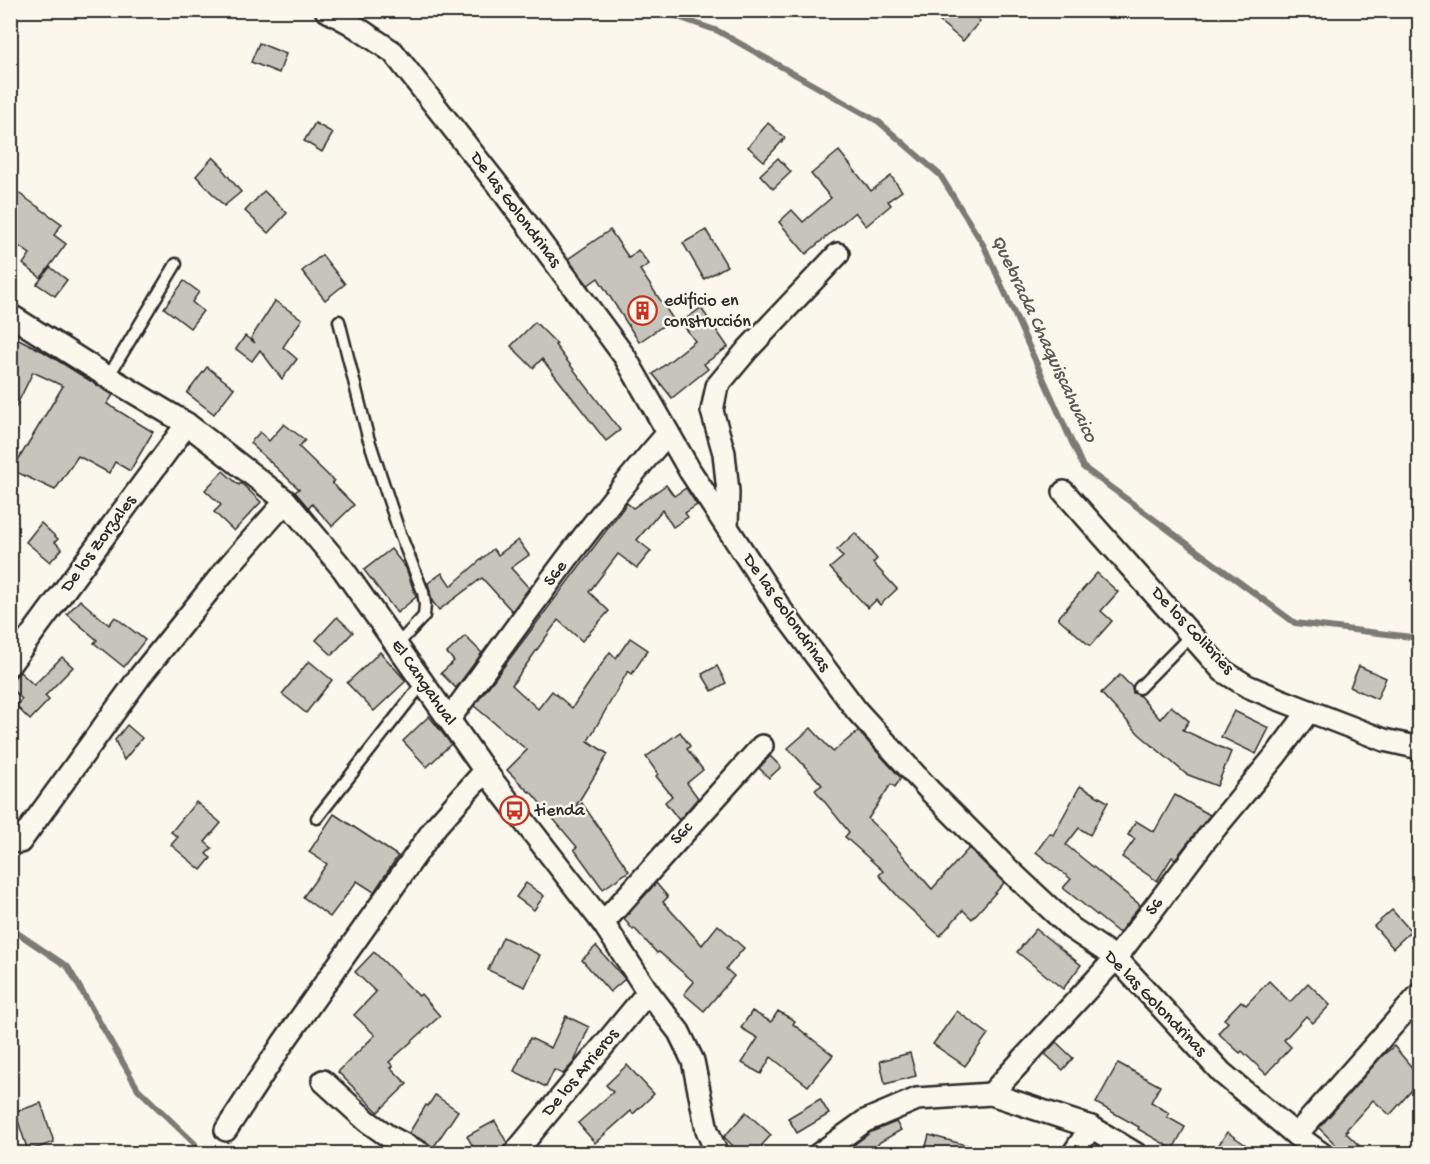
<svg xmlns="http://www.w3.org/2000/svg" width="1430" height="1164" font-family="'Gochi Hand',sans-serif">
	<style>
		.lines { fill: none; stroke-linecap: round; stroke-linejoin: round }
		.stream { stroke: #7b7a75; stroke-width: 6 }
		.building { fill: #c7c4bc; stroke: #2b2b2b; stroke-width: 1.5 }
		.service-casing { stroke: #2b2b2b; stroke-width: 15 }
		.minor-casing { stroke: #2b2b2b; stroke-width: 26 }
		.service { stroke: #fbf7ec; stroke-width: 10 }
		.minor { stroke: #fbf7ec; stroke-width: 21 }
		.labels { text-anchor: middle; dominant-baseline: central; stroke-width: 5; stroke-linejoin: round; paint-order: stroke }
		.street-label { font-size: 18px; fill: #2b2b2b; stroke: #fbf7ec }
		.poi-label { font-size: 18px; fill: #2b2b2b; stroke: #fbf7ec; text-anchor: start }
		.water-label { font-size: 20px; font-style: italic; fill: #5a5956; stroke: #fbf7ec }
	</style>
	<rect width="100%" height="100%" fill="#fbf7ec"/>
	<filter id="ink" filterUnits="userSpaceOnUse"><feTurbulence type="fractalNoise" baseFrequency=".0167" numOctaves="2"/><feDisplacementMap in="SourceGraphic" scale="12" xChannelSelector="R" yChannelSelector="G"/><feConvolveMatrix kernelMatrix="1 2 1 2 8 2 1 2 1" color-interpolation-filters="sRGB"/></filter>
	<g filter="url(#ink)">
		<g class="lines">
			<g class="stream">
				<polyline points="658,10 718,31 879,122 940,175 984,246 1083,467 1295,623 1420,638"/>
				<polyline points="10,928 68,967 138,1089 195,1144 198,1154"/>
			</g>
		</g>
		<g class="building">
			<polygon points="926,10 967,10 980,21 963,41"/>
			<polygon points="259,43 286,54 279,73 251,62"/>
			<polygon points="315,123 333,133 322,152 304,141"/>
			<polygon points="768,123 785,138 764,161 748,147"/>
			<polygon points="839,151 871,191 891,176 902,191 888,201 891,205 866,226 855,212 806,254 779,222 792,210 803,222 831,198 811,174"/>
			<polygon points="213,157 224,168 223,170 241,192 224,206 196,176"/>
			<polygon points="778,158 791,172 773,189 760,175"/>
			<polygon points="10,187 62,224 54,235 66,244 41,278 23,264 30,254 10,240"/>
			<polygon points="264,191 287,213 268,233 245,211"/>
			<polygon points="610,230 629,258 638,250 649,264 640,270 673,319 639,342 598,278 588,285 568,259"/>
			<polygon points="706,230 727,266 704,279 683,243"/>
			<polygon points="322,255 345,284 325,300 302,271"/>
			<polygon points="50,267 67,280 55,296 37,284"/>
			<polygon points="184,281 199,292 192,302 203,311 190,328 164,308"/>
			<polygon points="275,301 302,319 283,347 297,359 282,379 260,350 252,361 236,349 245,336 255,343 251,338"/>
			<polygon points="701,308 728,347 704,364 708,369 672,398 653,374 695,341 681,322"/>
			<polygon points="535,322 557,344 555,345 620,430 606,441 542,359 533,368 511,346"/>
			<polygon points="17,338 44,352 113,395 107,404 153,432 130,471 115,462 109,473 78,456 55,490 12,470 63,386 33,372 10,419 10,351"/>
			<polygon points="207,367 234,388 214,414 187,393"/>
			<polygon points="284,424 305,440 299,447 334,481 332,483 354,505 332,526 312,504 309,508 306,505 295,492 299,489 250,443 260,432 269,441"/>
			<polygon points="223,471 239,485 241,483 261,502 234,531 214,512 221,505 205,490"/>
			<polygon points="666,485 674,496 686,488 697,505 685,513 688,517 673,527 662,510 637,540 651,551 637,568 618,554 589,592 609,611 582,641 558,620 512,685 538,709 552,691 572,708 610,652 616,658 630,638 648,650 632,674 628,671 588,741 608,754 574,809 582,803 629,871 603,889 574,849 577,847 530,791 529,792 507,770 527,750 474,706 627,503 633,508"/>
			<polygon points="41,523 58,539 55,542 62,549 50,562 26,542"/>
			<polygon points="855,533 877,559 873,563 897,589 880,605 876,600 868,608 830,568 843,557 837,550"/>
			<polygon points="518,540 529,555 511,568 529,588 512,611 482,578 439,610 432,601 428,583 442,573 451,586 493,549 498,555"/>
			<polygon points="391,549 406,568 416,597 397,613 364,570"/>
			<polygon points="1097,573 1118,592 1101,611 1112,621 1090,646 1058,618"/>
			<polygon points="80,600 109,625 115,617 145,640 124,667 94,643 97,640 67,614"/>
			<polygon points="337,617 353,632 332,655 316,640"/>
			<polygon points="465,636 482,653 456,688 441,673 454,661 447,653"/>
			<polygon points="380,652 406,681 374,711 347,683"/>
			<polygon points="62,657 73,667 45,696 49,700 30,720 16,706 22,699 10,687 10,682 20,672 34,685"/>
			<polygon points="309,661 332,680 306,713 282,694"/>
			<polygon points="717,666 726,683 712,691 702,674"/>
			<polygon points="1359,666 1386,678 1377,699 1350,687"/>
			<polygon points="1120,675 1132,687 1133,693 1139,695 1160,719 1171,706 1189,721 1183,730 1231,752 1217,786 1186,774 1139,734 1101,693"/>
			<polygon points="1234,711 1269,728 1256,754 1221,737"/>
			<polygon points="429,716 451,744 427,767 403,741"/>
			<polygon points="127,725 142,738 124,760 115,740"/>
			<polygon points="811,728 833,752 858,731 901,778 895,787 891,784 868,819 884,834 932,889 969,848 1004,883 972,919 963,910 940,936 903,902 879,875 883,871 845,837 849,832 815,790 822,785 788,748"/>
			<polygon points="680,732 690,746 687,749 703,770 687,783 698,798 679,820 665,802 672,796 656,776 658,774 646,757"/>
			<polygon points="770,756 781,767 769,778 759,768"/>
			<polygon points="1080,786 1108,802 1090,835 1079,828 1066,845 1140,905 1119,933 1063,888 1071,879 1036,852 1050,833 1053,835"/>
			<polygon points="1175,795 1210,815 1175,859 1172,857 1157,881 1122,857 1135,839 1128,835 1136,821 1154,832"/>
			<polygon points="196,802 221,823 205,842 212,848 206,854 211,858 201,870 171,845 178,837 171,832"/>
			<polygon points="334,814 398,856 374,892 357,881 330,917 303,897 327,864 309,852"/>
			<polygon points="526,883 544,896 534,910 516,897"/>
			<polygon points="656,883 668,897 663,902 702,945 718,925 744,948 726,969 734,976 704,1011 684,994 694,982 659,952 657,953 634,928 633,930 624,919"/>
			<polygon points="1392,910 1411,931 1393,948 1374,926"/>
			<polygon points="1036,929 1081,965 1063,989 1017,952"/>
			<polygon points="503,937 540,955 525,987 488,970"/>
			<polygon points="596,946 625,979 610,992 582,960"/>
			<polygon points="374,952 419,996 421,994 440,1016 389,1062 393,1066 391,1068 407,1084 378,1112 338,1072 375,1035 354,1015 376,992 355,972"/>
			<polygon points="1269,981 1290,1002 1308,983 1330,1005 1313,1023 1306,1016 1284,1040 1291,1047 1266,1074 1242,1051 1240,1053 1218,1033 1228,1022 1224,1019 1241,1001 1246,1005"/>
			<polygon points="752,1011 771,1022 778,1011 795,1021 793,1024 833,1055 808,1086 771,1057 761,1074 742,1063 758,1038 741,1028"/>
			<polygon points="957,1011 988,1034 965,1066 933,1044"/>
			<polygon points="566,1016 589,1027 574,1062 563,1074 554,1070 546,1087 514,1071 530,1038 551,1048"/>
			<polygon points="1056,1042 1073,1058 1063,1070 1045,1054"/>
			<polygon points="1394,1046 1419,1076 1419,1098 1412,1090 1390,1115 1373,1100 1346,1130 1348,1131 1346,1133 1368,1154 1345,1154 1319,1128 1382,1056"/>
			<polygon points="910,1053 916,1076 885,1084 880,1061"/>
			<polygon points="1118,1063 1160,1086 1151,1102 1169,1113 1167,1117 1185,1127 1173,1149 1138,1129 1139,1127 1096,1103"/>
			<polygon points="627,1065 654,1094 633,1114 631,1111 595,1143 578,1123 613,1092 606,1085"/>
			<polygon points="435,1095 458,1111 433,1148 428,1143 409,1133 426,1105 428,1106"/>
			<polygon points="820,1099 829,1114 797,1133 788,1118"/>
			<polygon points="41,1103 54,1142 28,1151 15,1112"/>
			<polygon points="746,1112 771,1135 754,1154 741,1154 724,1137"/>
			<polygon points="495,1121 507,1143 499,1154 477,1154 467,1136"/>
			<polygon points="896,1122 901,1130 880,1142 869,1154 846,1154 855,1144 871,1132"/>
			<polygon points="1227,1132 1259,1154 1230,1154 1218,1146"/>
			<polygon points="929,1135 977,1148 977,1154 924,1154"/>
		</g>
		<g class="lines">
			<defs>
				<g id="service">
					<polyline points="339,321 368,437 399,531 423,592 425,604 424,616 397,645"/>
					<polyline points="108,377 176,264"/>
					<polyline points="1139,688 1192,634"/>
					<polyline points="317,818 422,684"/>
				</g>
				<g id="minor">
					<polyline points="326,10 350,23 393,52 504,193 625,357 690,471 782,611 857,711 931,792 1006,867 1071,928 1116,958 1222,1073 1296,1135 1322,1154"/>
					<polyline points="10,315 108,377 187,424 286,501 343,569 485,771 603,923 648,992 679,1032 693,1061 707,1130 717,1154"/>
					<polyline points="1064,492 1223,671 1247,686 1278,699 1384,740 1420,748"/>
					<polyline points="727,526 728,492 724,453 712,411 717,386 748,349 838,254"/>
					<polyline points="10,664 187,424"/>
					<path d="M 449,719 C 520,623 589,523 668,433"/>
					<polyline points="20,842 141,675 227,568 286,501"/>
					<polyline points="603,923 762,746"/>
					<polyline points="323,1081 367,1121 388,1136 422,1154"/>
					<polyline points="991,1094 1116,958 1207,838 1276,755 1309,711"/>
					<polyline points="226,1130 283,1043 436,826 485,771"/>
					<polyline points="1296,1135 1420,994"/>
					<polyline points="514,1154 648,992"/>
					<polyline points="819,1154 865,1121 917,1099 991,1094 1091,1127 1136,1154"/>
					<polyline points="1073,1154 1091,1127"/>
				</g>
			</defs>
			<use href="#service" class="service-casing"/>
			<use href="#minor" class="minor-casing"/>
			<use href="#service" class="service"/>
			<use href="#minor" class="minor"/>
		</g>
	</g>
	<defs>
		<symbol id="building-ring" viewBox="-11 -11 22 22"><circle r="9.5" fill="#fbf7ec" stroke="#c8321e" stroke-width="1.5"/><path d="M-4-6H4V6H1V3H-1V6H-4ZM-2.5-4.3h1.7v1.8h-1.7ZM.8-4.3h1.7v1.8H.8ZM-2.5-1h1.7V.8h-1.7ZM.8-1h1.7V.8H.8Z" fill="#c8321e"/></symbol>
		<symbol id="bus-ring" viewBox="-11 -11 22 22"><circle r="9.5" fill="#fbf7ec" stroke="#c8321e" stroke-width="1.5"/><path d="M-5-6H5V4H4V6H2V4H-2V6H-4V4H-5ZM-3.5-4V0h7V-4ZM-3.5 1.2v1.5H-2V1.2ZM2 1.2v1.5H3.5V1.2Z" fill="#c8321e"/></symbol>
	</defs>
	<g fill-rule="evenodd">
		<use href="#building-ring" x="626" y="294" width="33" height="33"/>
		<use href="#bus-ring" x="498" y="794" width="33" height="33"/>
	</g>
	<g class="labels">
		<g class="street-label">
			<text transform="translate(515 210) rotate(53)">De las Golondrinas</text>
			<text transform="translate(99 544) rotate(-54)">De los Zorzales</text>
			<text transform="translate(556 574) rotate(-53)">S6e</text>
			<text transform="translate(786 613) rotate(55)">De las Golondrinas</text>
			<text transform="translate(1192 631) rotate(47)">De los Colibries</text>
			<text transform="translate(423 683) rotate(55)">El Cangahual</text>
			<text transform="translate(682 834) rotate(-48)">S6c</text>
			<text transform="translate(1155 907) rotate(-53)">S6</text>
			<text transform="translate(1155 1004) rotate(46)">De las Golondrinas</text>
			<text transform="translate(581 1073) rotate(-50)">De los Arrieros</text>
		</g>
		<g class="poi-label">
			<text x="664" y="301">edificio en<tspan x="664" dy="21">construcción</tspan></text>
			<text x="535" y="811">tienda</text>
		</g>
		<g class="water-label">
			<text transform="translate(1043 339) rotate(65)">Quebrada Chaquiscahuaico</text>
		</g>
	</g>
	<rect width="1430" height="1164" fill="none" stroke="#fbf7ec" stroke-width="36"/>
	<rect x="18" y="18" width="1394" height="1128" fill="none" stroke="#2b2b2b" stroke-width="2" filter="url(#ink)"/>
</svg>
